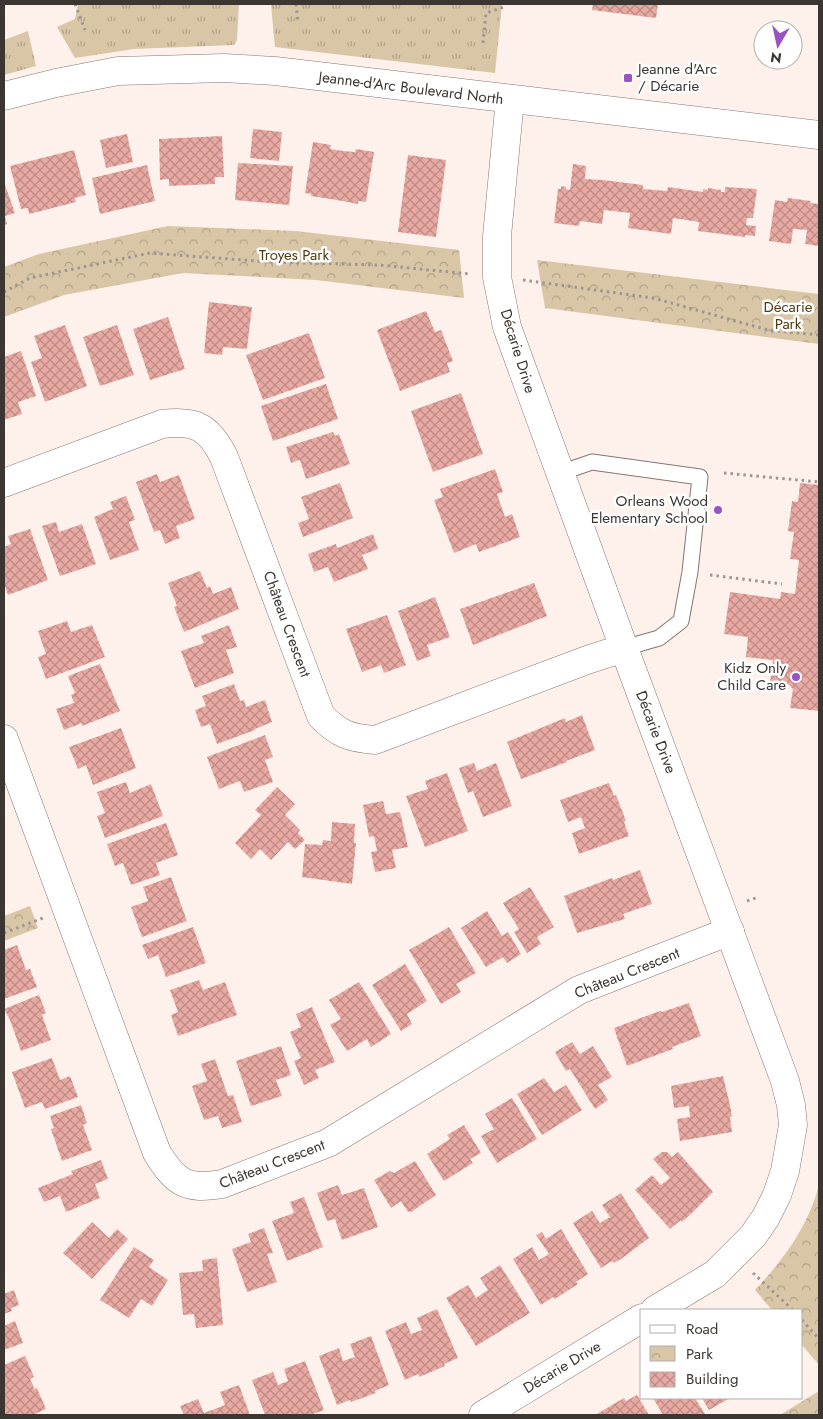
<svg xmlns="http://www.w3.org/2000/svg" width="823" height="1419" font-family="Jost,sans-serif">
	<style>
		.grass { fill: url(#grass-tufts) }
		.park { fill: url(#park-crowns) }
		.building { fill: url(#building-cross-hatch) }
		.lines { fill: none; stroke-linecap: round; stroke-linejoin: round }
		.lane-casing { stroke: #857771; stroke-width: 17 }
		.street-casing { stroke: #857771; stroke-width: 29 }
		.secondary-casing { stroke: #857771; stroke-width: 29 }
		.path { stroke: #9f9591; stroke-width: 3; stroke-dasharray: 2.5 4; stroke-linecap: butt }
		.lane { stroke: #fff; stroke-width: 15 }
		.street { stroke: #fff; stroke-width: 28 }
		.secondary { stroke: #fff; stroke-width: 28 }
		.poi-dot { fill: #9953c7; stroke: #fff; stroke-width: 2 }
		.labels { text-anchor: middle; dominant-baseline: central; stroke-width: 5; stroke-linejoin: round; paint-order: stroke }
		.poi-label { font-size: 15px; fill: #3c3633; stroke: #fff; text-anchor: end }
		.street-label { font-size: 15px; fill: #3c3633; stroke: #fff }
		.park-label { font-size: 15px; fill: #513b11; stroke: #fff }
	</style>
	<defs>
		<pattern id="grass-tufts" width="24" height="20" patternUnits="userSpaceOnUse" patternTransform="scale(1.25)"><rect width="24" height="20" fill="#d9c6a6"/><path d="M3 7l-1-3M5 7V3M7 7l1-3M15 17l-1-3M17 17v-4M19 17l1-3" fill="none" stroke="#b1a288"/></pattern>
		<pattern id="park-crowns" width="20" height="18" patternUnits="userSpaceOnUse" patternTransform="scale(1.25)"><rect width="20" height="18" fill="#d9c6a6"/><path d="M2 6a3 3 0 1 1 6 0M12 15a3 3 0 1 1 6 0" fill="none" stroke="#b1a288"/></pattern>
		<pattern id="building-cross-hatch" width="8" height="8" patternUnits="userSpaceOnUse" patternTransform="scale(1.25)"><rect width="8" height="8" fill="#e9a9a3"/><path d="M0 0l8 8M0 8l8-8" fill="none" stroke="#be8a85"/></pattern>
	</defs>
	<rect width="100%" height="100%" fill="#fef1ec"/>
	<g class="grass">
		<polygon points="78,4 239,4 237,40 234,45 134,49 75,58 57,27 75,19"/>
		<polygon points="279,4 502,4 495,73 275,47 271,5"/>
		<polygon points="28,31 36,66 4,75 4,40"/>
	</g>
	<g class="park">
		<polygon points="168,226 296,231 459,250 464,298 316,280 183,273 64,295 4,317 4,267 39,254"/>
		<polygon points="537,260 819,294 819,344 545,308"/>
		<polygon points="30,906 38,928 4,941 4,916"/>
		<path d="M 819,1185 L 819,1365 L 802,1345 L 802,1310 L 772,1310 L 755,1290 C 784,1259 808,1227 819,1185 Z"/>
		<polygon points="819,1391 819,1415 780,1415"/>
	</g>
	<g class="building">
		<polygon points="593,4 658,4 656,18 592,10"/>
		<polygon points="253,129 282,132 279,161 250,158"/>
		<polygon points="127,134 133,162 106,168 100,140"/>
		<polygon points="222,136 224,177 215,177 215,184 169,186 169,179 160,180 159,139"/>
		<polygon points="313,142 331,145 330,149 343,151 355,152 356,149 374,152 366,202 358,201 358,204 337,200 311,196 311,194 305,193"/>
		<polygon points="74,150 86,195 75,198 76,202 29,214 28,208 21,209 10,166"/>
		<polygon points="408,155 446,160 436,237 398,232"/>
		<polygon points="238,163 293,166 289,205 235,200"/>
		<polygon points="573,164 586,166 585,179 603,180 643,185 643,189 667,191 668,187 703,192 703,189 708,190 708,188 721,190 721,192 725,192 725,187 757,189 753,218 747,218 746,225 756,226 755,236 745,235 745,237 698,231 699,222 673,218 671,234 628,228 630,213 604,210 602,224 580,221 579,226 554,223 558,189 561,189 561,186 566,187 566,189 570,190"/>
		<polygon points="147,165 155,201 100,214 92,178"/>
		<polygon points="4,182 15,213 5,216 7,224 4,225"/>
		<polygon points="788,198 811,201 810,203 819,204 819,246 805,244 807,230 793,229 791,244 769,241 775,200 787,202"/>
		<polygon points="209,302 252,307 247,349 223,347 222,355 204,353"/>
		<polygon points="426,311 435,332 441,330 453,361 447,363 450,372 400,391 377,330"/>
		<polygon points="168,317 185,369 150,380 133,329"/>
		<polygon points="65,325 87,386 45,402 31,362 42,358 34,336"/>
		<polygon points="117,325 134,375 100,386 83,337"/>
		<polygon points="309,333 325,378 263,400 246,355"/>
		<polygon points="21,351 36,396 18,402 22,414 4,420 4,357"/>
		<polygon points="326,384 338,419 273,441 261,406"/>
		<polygon points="461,393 483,454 433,472 411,411"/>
		<polygon points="333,432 335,436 339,434 350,464 306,479 300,460 291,463 286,447"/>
		<polygon points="495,469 503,492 497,494 505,517 512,514 520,537 479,552 476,544 454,553 434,500 443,497 440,489"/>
		<polygon points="157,474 160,482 179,475 195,519 176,526 180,538 165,544 160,530 154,532 136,482"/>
		<polygon points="340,483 353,518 303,537 298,523 309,519 301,497"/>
		<polygon points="800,483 819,485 819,711 790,708 793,689 788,684 770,682 773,660 746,657 748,637 724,634 730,592 780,599 781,592 795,594 799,560 790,559 794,532 788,531 792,501 798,502"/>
		<polygon points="126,496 135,520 129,522 139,550 110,560 94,517 113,509 110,502"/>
		<polygon points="56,522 59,532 82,524 96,564 60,576 42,526"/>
		<polygon points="30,529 48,580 8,595 4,583 4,547 11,544 8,536"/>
		<polygon points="373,534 378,549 362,555 368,569 334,582 328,567 314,572 308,554 336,544 337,548"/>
		<polygon points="200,571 207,588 210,586 213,594 231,587 239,609 184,632 174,607 177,606 168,583"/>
		<polygon points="534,583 547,616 473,645 460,609"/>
		<polygon points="435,597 450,637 427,645 431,656 417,661 398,611"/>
		<polygon points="387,615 406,665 384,673 381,665 362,672 346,629"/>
		<polygon points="67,621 71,632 92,625 105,657 46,679 38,657 46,654 38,631"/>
		<polygon points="229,625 237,647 226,650 234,673 195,688 181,651 204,643 201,636"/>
		<polygon points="100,664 120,711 82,726 82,723 64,730 56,709 74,703 71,695 75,693 68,676"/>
		<polygon points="234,684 240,701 244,700 246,707 265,700 272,722 255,729 255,730 217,744 210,724 201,727 195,710 206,706 202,696"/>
		<polygon points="582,715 595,750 566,761 567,762 521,779 507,742 565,718 566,722"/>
		<polygon points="121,728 136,768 93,785 86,765 78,769 69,747"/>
		<polygon points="265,735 273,757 265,760 273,782 244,792 240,781 219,789 207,757"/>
		<polygon points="474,763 477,771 496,763 512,806 483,817 473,791 468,793 459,768"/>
		<polygon points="447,773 468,831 425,847 406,796 428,789 425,781"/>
		<polygon points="126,782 130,793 151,784 163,816 105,838 97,816 105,813 97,792"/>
		<polygon points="609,783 614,796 616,795 626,821 624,822 629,836 579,854 572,833 585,828 581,817 568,822 560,800"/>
		<polygon points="277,787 295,804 285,815 300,830 298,833 305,840 295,849 288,842 271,860 260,849 251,859 235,843 261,815 255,810"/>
		<polygon points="383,801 386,814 400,812 408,847 392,850 396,868 375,872 371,852 377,851 374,836 369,837 363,805"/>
		<polygon points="332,822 355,824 354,843 356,843 352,884 302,877 305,844 322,845 323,840 331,841"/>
		<polygon points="166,823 178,855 156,863 160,875 131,885 123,863 115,866 107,844"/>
		<polygon points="640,870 652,904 623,914 625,919 577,933 564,896 612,878 613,880"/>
		<polygon points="171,877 187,921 142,937 131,907 148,901 143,887"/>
		<polygon points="530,887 554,927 537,937 541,944 527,953 514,932 519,929 503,903"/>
		<polygon points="487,911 502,936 508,932 521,954 507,963 503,957 486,967 461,928"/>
		<polygon points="193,927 206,963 166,977 158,955 148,959 142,945"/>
		<polygon points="449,927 476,973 456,984 461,992 441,1004 409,950"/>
		<polygon points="17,945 26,970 30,969 37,987 4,999 4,950"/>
		<polygon points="405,964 427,1001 407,1014 412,1024 401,1031 372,985"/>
		<polygon points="199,980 203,990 225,982 237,1015 178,1036 171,1015 178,1012 170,990"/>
		<polygon points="359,982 391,1034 371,1047 367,1039 347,1051 330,1025 341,1019 329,1000"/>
		<polygon points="39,995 46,1013 42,1015 51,1040 21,1051 10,1020 4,1009"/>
		<polygon points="689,1003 701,1036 672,1047 673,1049 627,1066 614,1028 657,1012 661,1011 662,1012"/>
		<polygon points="312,1007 335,1062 315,1070 319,1078 304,1085 294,1061 301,1058 290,1032 301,1027 296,1014"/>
		<polygon points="572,1042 580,1054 593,1046 612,1077 598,1085 608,1100 595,1109 570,1069 566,1071 555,1052"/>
		<polygon points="281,1046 291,1075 276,1080 282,1096 251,1106 236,1061"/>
		<polygon points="52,1058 60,1080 70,1076 78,1097 45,1109 42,1102 25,1108 12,1072"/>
		<polygon points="215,1059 228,1096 233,1095 242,1122 222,1128 218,1116 204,1120 192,1086 207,1081 201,1064"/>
		<polygon points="723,1076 730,1105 732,1117 730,1117 732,1132 680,1141 677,1119 690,1117 689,1106 674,1108 671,1086"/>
		<polygon points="544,1078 554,1092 566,1085 582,1110 542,1135 517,1094"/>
		<polygon points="512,1098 537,1139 497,1163 481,1136 494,1129 485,1114"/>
		<polygon points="81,1105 87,1123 83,1125 92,1150 62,1161 51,1129 54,1128 50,1116"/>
		<polygon points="464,1125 481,1153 470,1159 473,1163 444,1181 427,1154 450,1139 447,1135"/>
		<polygon points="662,1152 667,1152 672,1157 678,1152 713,1192 691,1214 682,1222 681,1220 670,1229 635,1190 652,1175 661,1185 670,1178 653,1159"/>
		<polygon points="101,1160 108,1179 95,1184 100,1198 66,1212 60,1196 44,1202 38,1188 73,1174 71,1171"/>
		<polygon points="415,1161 436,1195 411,1212 410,1211 408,1212 401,1201 391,1208 374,1180 390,1171 394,1173"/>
		<polygon points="338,1185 342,1195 364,1188 378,1227 342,1240 335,1219 327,1221 317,1193"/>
		<polygon points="621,1193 649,1238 621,1259 614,1263 612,1261 601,1268 573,1223 592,1211 600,1223 610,1217 602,1205"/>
		<polygon points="304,1197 323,1247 287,1261 272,1221 294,1213 290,1202"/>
		<polygon points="92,1222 109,1238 117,1229 128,1239 92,1279 63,1253"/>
		<polygon points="264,1228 273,1253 267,1254 277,1282 247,1292 232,1249 251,1242 248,1234"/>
		<polygon points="561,1229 588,1274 576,1282 578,1284 555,1299 553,1297 541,1305 513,1259 532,1247 539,1260 549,1254 536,1235 542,1232 546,1239"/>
		<polygon points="134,1247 154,1260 149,1267 168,1280 152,1306 141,1299 129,1318 100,1300"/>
		<polygon points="217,1258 223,1325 196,1328 194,1314 183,1315 179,1273 203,1271 202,1260"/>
		<polygon points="500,1265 530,1313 476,1346 446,1298 468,1285 476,1298 488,1290 480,1278"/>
		<polygon points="14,1290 19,1305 11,1308 12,1311 4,1314 4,1294"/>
		<polygon points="437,1309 458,1358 444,1364 445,1366 419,1377 418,1374 405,1380 385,1331 406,1322 411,1334 422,1330 417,1318"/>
		<polygon points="15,1321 23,1343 4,1350 4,1326"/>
		<polygon points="371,1336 389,1385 375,1391 376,1393 351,1402 350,1400 337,1405 319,1356 339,1348 343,1361 355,1357 350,1344"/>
		<polygon points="25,1356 34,1377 30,1379 33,1385 34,1389 37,1388 46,1409 32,1415 4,1415 4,1365"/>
		<polygon points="305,1361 324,1410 310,1415 265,1415 252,1380 273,1372 278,1385 288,1381 284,1369"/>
		<polygon points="239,1385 250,1415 184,1415 180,1406 198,1399 204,1413 225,1405 220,1392"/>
		<polygon points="637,1395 649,1415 595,1415 624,1398 626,1401"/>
		<polygon points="653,1398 695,1398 705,1414 663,1415"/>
		<polygon points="702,1398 730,1398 709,1410"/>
	</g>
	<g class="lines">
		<defs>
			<polyline id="lane" points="560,473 592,462 700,477 690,572 681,621 659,638 624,648"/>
			<g id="street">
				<polyline points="510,99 497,236 497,277 507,327 624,648 785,1081 791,1105 793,1125 785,1171 777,1195 766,1217 753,1236 715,1274 655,1310"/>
				<path d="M 4,483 L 162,424 C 196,420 209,427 224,457 L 321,716 C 339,734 349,738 375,740 L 587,660 L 624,648"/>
				<path d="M 4,739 L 157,1153 C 176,1183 186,1190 222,1184 L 328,1143 L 579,990 L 730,931"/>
				<polyline points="483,1415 642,1318"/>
			</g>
			<polyline id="secondary" points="4,96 56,83 118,71 224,68 275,71 819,135"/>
		</defs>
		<use href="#lane" class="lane-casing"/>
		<use href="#street" class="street-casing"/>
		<use href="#secondary" class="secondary-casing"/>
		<g class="path">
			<polyline points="75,4 85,30"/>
			<polyline points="296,4 298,22"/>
			<polyline points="483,43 486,13 504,7 504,4"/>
			<polyline points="523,280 653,298 768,330 819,335"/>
			<polyline points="4,292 30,278 150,253 270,262 379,265 470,274"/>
			<polyline points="724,473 819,482"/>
			<polyline points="710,575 782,584"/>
			<polyline points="747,901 756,898"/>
			<polyline points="4,933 43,918"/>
			<polyline points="753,1273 793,1310"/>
			<polyline points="802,1320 819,1339"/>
		</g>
		<use href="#lane" class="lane"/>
		<use href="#street" class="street"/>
		<use href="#secondary" class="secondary"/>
	</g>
	<g class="poi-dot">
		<rect x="623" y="73" width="10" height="10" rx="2.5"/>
		<circle cx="718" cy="510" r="5"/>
		<circle cx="796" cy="677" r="5"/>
	</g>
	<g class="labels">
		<g class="poi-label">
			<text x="638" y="69" text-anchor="start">Jeanne d'Arc<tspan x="638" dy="17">/ Décarie</tspan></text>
			<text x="708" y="501">Orleans Wood<tspan x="708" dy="17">Elementary School</tspan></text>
			<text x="786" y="668">Kidz Only<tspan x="786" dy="17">Child Care</tspan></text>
		</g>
		<g class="street-label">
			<text transform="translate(411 88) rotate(7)">Jeanne-d'Arc Boulevard North</text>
			<text transform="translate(518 351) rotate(73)">Décarie Drive</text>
			<text transform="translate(287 624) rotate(70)">Château Crescent</text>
			<text transform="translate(656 732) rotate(69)">Décarie Drive</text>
			<text transform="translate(627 973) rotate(-22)">Château Crescent</text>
			<text transform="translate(272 1164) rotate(-21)">Château Crescent</text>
			<text transform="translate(562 1367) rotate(-31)">Décarie Drive</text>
		</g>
		<g class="park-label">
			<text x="294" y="255">Troyes Park</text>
			<text x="788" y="307">Décarie<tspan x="788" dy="17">Park</tspan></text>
		</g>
	</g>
	<rect width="823" height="1419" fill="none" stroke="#3c3633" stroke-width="10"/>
	<rect x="640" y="1309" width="162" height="90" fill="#ffffff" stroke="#b1afad"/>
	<rect x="650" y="1325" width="25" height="8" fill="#ffffff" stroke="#b1afad"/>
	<text x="686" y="1334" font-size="15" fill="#3c3633">Road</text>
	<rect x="650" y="1346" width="25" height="15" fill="url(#park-crowns)" stroke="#b1afad"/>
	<text x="686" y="1359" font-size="15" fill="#3c3633">Park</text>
	<rect x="650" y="1372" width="25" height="15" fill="url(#building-cross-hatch)" stroke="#b1afad"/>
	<text x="686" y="1384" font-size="15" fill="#3c3633">Building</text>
	<g transform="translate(778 45) rotate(189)"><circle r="24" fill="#ffffff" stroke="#b1afad"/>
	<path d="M0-4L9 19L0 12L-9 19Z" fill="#9953c7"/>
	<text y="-8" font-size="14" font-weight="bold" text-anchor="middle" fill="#3c3633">N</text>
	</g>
</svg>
